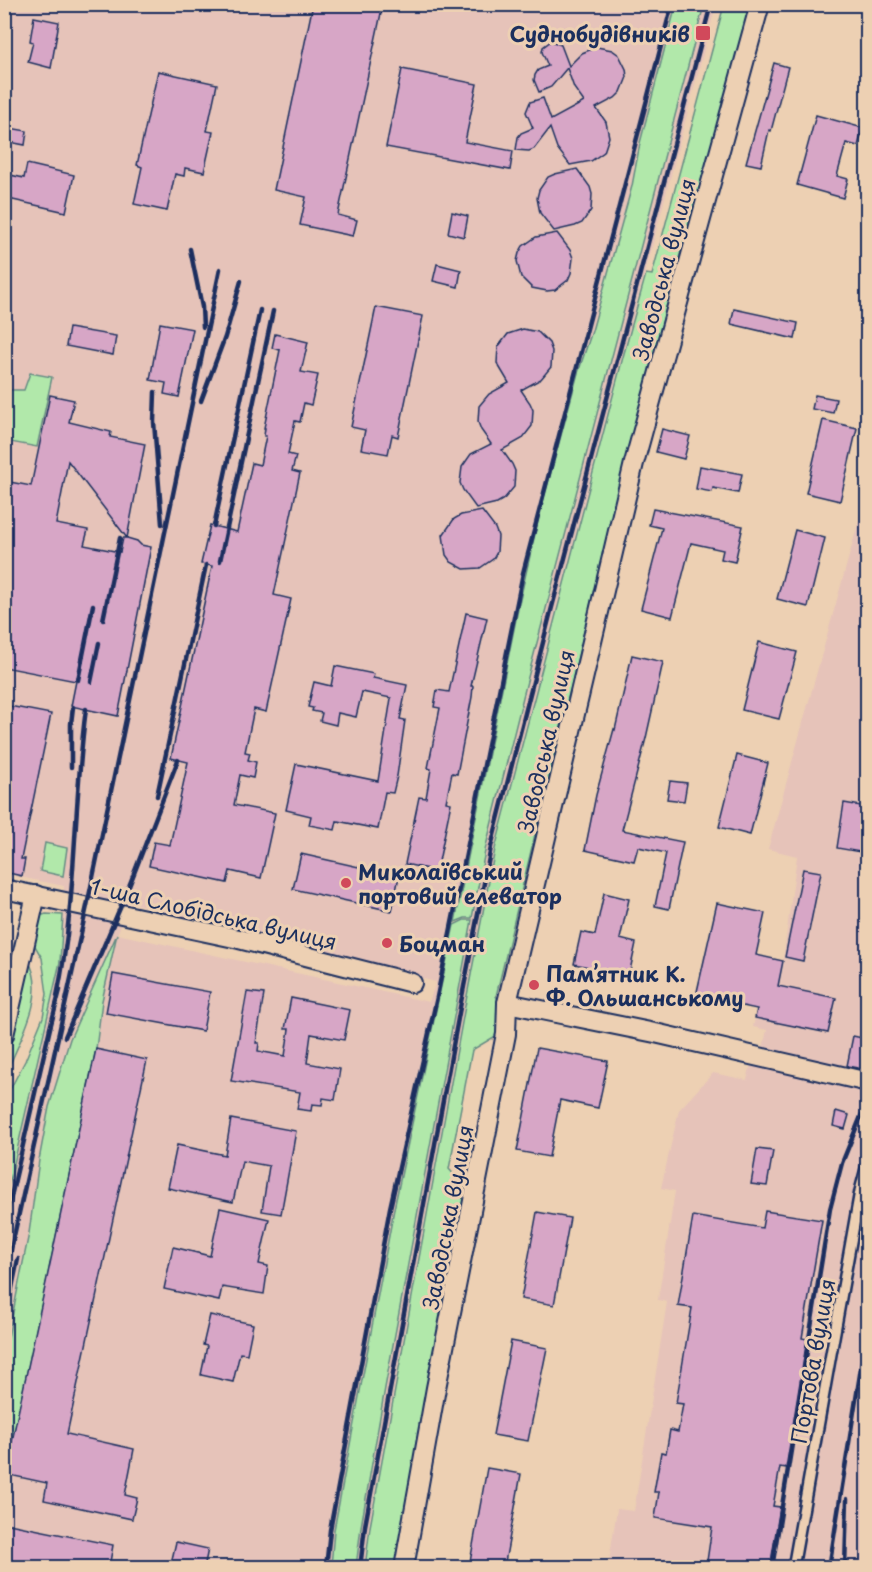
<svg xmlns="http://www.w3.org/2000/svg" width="872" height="1572" font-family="'Playpen Sans',sans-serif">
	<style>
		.built { fill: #e6c3b9; fill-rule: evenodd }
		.green { fill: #b1e8aa; stroke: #668c84; stroke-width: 1.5 }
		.building { fill: #d7a6c6; stroke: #1b2f5e; stroke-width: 1.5; fill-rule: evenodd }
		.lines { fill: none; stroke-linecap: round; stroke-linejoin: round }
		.service-casing { stroke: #1b2f5e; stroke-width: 14 }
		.minor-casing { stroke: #1b2f5e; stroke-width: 22 }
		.service { stroke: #edd0b3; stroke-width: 9 }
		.minor { stroke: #edd0b3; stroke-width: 18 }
		.rail { stroke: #1b2f5e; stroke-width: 4.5 }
		.poi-dot { fill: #d1495b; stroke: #edd0b3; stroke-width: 2 }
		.labels { text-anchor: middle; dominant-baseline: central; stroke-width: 6; stroke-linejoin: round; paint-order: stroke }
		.poi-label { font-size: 21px; font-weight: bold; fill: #1b2f5e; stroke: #edd0b3; text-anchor: start }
		.street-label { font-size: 21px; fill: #1b2f5e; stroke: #edd0b3 }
	</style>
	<rect width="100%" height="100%" fill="#edd0b3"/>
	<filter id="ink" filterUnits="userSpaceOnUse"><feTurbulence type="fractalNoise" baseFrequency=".0167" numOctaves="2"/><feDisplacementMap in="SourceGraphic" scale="12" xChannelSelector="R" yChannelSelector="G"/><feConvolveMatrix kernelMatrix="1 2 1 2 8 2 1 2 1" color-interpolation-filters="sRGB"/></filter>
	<g filter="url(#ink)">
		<g class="built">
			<path d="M 5,5 L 676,5 L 640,143 L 632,186 L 592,331 L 578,373 L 539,516 L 519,604 L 394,1209 L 334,1530 L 331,1567 L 5,1567 L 5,1476 L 96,1049 L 102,1001 L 116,938 L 70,1039 L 49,1107 L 39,1160 L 29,1233 L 5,1352 L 5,1203 L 60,962 L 64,886 L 5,874 ZM 132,903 L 436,982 L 429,1002 L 117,934 Z"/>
			<polygon points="704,5 716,5 623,357 531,713 448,1095 370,1527 365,1567 356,1568 361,1527 438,1094 486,846 527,681"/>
			<polygon points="867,491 867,1567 608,1568 617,1509 634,1511 667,1302 658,1300 675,1191 661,1188 679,1110 713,1073 747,1080 751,1064 759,1065 767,1030 753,1027 763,981 766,981 771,958 783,960 797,856 768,849"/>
		</g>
		<g class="green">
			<polygon points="676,5 704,5 527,681 486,846 472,918 465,918 455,922 519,604 539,516 578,373 592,331 632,186 640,143"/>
			<polygon points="724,5 752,5 681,251 625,462 496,996 503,1007 499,1034 472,1050 449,1169 469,1191 397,1567 365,1568 370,1527 465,1006 495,849 623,357 646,274 652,275"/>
			<polygon points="30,373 52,377 37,447 5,441 5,390 24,390"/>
			<polygon points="45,843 67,848 63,876 40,871"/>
			<polygon points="46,914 63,915 60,962 5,1203 5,1099 25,1061 43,1017 47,994 42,958 35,946 33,934 36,917"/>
			<polygon points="464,920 472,920 385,1388 361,1527 356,1567 331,1567 334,1530 394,1209 454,925"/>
			<polygon points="117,934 102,1001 96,1049 5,1476 5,1352 29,1233 39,1160 49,1107 70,1039"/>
			<path d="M 28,960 C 49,996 18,1042 5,1076 C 4,1039 17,995 28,960 Z"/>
		</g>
		<g class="building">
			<polygon points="313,4 383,4 338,215 357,220 353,236 300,225 306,197 274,190"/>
			<polygon points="34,17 59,22 51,68 28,62 33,42 30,41"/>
			<polygon points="551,41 561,45 569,66 582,53 597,47 612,50 619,55 626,69 627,77 621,92 615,98 596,108 606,122 609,137 604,152 591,161 570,165 557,148 550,128 534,149 529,151 516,150 518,137 521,133 533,128 526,112 530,102 543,98 551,120 584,102 574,88 567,68 551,87 539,92 534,80 535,75 538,70 548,66 542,52 543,47"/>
			<polygon points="774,63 788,67 771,131 769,130 761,166 746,163"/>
			<polygon points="402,69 477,84 465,142 513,151 510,170 386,147"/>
			<polygon points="158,71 217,84 207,131 213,132 204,172 185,168 184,176 175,174 167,211 134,204 142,167 137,165"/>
			<polygon points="816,115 863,128 858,146 846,143 837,176 848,179 843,198 797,185"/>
			<polygon points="4,127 27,131 25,145 4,141"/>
			<polygon points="27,164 74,175 66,212 4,198 10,175 24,178"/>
			<polygon points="577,169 590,187 592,194 591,210 582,223 575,226 554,231 540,213 537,198 539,190 548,177 555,174"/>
			<polygon points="452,212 468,216 464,237 448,233"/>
			<polygon points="557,233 570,250 573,258 571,273 568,280 555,290 547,291 532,288 521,277 517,261 519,253 523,246 536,237"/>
			<polygon points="437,264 461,270 458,287 433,281"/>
			<polygon points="376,307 423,316 398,437 392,435 388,454 361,449 365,430 351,427"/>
			<polygon points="734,309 798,323 795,339 731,324"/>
			<polygon points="160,323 193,329 179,397 164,394 166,383 150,380"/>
			<polygon points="69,328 116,336 113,355 66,346"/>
			<polygon points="523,329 538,332 549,343 552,351 551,367 541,379 521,390 530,403 533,410 532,426 522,439 502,450 512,464 515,471 514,487 504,499 497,503 476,508 463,490 460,483 462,467 471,454 491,444 481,430 478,422 479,406 489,394 509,383 497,363 498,347 508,334"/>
			<polygon points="275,334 308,342 301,372 318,375 311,405 304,403 300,422 295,421 288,454 296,456 292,471 300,473 274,595 291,599 266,712 254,709 245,752 250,753 248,760 256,762 253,778 240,775 234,805 275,813 261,878 230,871 227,883 149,866 154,842 170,845 188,762 171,758 212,566 201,564 210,525 237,532 252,463 260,465 266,436 264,436 265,428 264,428 280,350 272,348"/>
			<path d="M 50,395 L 74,400 L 69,422 L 111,432 L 110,437 L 145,444 L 127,538 L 137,541 L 141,545 L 151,547 L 118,716 L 71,706 L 76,681 L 4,667 L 4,481 L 31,486 ZM 68,461 L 127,538 L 123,538 L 120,552 L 84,545 L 88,530 L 56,524 Z"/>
			<polygon points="815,395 836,399 833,413 812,409"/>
			<polygon points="823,420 857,428 840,501 806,493"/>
			<polygon points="662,429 690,436 684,459 656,452"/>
			<polygon points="700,466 742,474 738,493 713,488 712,492 696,489"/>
			<polygon points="653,509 743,526 735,562 721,559 723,550 691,543 672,617 641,609 662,528 649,525"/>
			<polygon points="482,511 495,528 498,536 497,552 493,559 480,568 464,569 451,562 446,555 443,535 454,519 461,515"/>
			<polygon points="795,530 825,538 808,607 777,599"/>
			<polygon points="466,613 487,618 471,686 473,686 472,697 457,774 452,773 446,802 451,803 437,871 405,864 419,797 426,798 431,769 428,768 440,708 434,707 437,690 449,692"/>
			<polygon points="759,642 797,652 779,719 742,710"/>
			<polygon points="632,655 663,662 646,738 622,830 683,842 669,909 655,906 666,853 638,847 634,861 585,850 596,795 614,729 615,730"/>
			<polygon points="335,666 374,674 373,678 407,685 400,719 405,720 397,776 393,793 385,792 378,829 337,821 335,830 309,825 311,816 286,810 296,764 378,781 391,698 362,692 356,717 338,713 336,725 320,721 322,713 312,711 313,708 308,707 314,682 331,686"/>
			<polygon points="4,705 51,714 21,859 25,859 22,876 4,872 4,858 9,834 4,833"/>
			<polygon points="737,755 768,763 750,835 719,827"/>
			<polygon points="670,781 687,783 684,801 667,799"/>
			<polygon points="844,803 867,807 860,852 837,848"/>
			<polygon points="301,854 399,876 392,911 293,889"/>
			<polygon points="803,869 821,872 803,961 785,957"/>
			<polygon points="604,893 629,899 620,939 636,943 629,975 574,964 581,932 595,935"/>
			<polygon points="717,903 765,913 756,955 783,961 778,986 836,998 828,1033 755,1018 757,1009 696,996"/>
			<polygon points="113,974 210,992 203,1031 106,1013"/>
			<polygon points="247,992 264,994 256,1043 259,1043 258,1051 285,1056 289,1029 285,1029 291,998 350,1010 344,1040 311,1034 307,1063 340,1069 335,1100 323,1098 322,1105 312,1104 311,1111 297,1109 300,1092 231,1081"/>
			<polygon points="853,1036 867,1039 867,1067 863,1066 863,1069 847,1066"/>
			<polygon points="537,1048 608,1061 598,1108 560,1100 549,1157 517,1151"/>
			<polygon points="96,1049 147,1060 67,1434 134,1449 125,1495 137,1498 132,1519 44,1500 47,1483 5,1474"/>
			<polygon points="836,1111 849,1115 845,1129 833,1126"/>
			<polygon points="231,1119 296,1131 281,1214 262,1211 269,1166 242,1161 233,1202 168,1188 177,1145 225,1155"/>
			<polygon points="757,1149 773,1151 767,1186 751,1184"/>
			<polygon points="220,1208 269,1219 259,1264 268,1266 264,1294 222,1287 219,1301 164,1289 173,1247 210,1256"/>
			<polygon points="765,1211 822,1220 802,1338 807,1339 786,1468 780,1467 773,1506 780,1507 770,1568 706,1568 712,1527 655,1518 659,1492 654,1492 661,1452 666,1453 670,1430 678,1432 683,1404 676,1403 692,1308 678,1306 693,1216 762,1228"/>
			<polygon points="537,1212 570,1218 554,1305 521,1299"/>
			<polygon points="210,1315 253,1324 247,1354 240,1353 233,1382 201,1375 207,1346 203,1345"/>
			<polygon points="511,1341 547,1348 528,1441 493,1435"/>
			<polygon points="487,1468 521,1474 504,1568 470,1562"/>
			<polygon points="4,1523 113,1545 109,1568 4,1568"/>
			<polygon points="176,1542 208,1549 204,1568 170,1568"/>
		</g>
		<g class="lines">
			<defs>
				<polyline id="service" points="793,1568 860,1191 868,1161"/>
				<g id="minor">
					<polyline points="4,889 239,939 412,983"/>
					<polyline points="507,1003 655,1033 868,1082"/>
					<polyline points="4,1035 36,895"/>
					<polyline points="404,1568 436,1388 506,1034 507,1003 634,463 760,4"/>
				</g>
			</defs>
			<use href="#service" class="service-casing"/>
			<use href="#minor" class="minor-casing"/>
			<use href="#service" class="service"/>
			<use href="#minor" class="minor"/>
			<g class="rail">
				<polyline points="190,249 202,307 203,327"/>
				<polyline points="155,392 154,422 162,524"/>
				<polyline points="201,401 225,337 241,281"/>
				<polyline points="214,526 260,310"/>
				<polyline points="220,561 273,311"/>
				<polyline points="103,620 120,538"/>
				<polyline points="78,680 93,605"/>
				<polyline points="91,682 99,643"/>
				<polyline points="71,767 71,724 73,707"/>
				<polyline points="157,796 206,565"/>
				<path d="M 57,996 C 77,902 73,804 86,709"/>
				<polyline points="65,1037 126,894 178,760"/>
				<polyline points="4,1227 50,1028 60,990"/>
				<polyline points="4,1281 87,906 220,269"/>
				<polyline points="4,1326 18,1259"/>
				<polyline points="326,1568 330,1530 390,1208 437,997 523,573 672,4"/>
				<polyline points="360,1568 365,1526 461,1002 491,847 551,611 711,4"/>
				<polyline points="772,1568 830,1209 842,1163 868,1099"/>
				<polyline points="829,1568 868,1324"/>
				<polyline points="845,1568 847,1499"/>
			</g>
		</g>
	</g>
	<g class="poi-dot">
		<rect x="695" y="25" width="16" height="16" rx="3"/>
		<circle cx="346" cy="883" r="6"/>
		<circle cx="387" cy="943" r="6"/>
		<circle cx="534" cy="985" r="6"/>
	</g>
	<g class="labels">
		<g class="poi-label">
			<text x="690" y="33" text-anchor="end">Суднобудівників</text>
			<text x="358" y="871">Миколаївський<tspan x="358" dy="24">портовий елеватор</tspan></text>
			<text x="399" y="943">Боцман</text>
			<text x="546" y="973">Пам’ятник К.<tspan x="546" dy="24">Ф. Ольшанському</tspan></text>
		</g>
		<g class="street-label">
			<text transform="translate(663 269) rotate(-75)">Заводська вулиця</text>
			<text transform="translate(545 741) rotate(-77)">Заводська вулиця</text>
			<text transform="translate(214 913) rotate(13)">1-ша Слобідська вулиця</text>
			<text transform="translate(447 1217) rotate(-79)">Заводська вулиця</text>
			<text transform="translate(812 1361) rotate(-80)">Портова вулиця</text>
		</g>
	</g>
	<rect width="872" height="1572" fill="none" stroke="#edd0b3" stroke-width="24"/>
	<rect x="12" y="12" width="848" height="1548" fill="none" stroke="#1b2f5e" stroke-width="2" filter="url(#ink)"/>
</svg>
